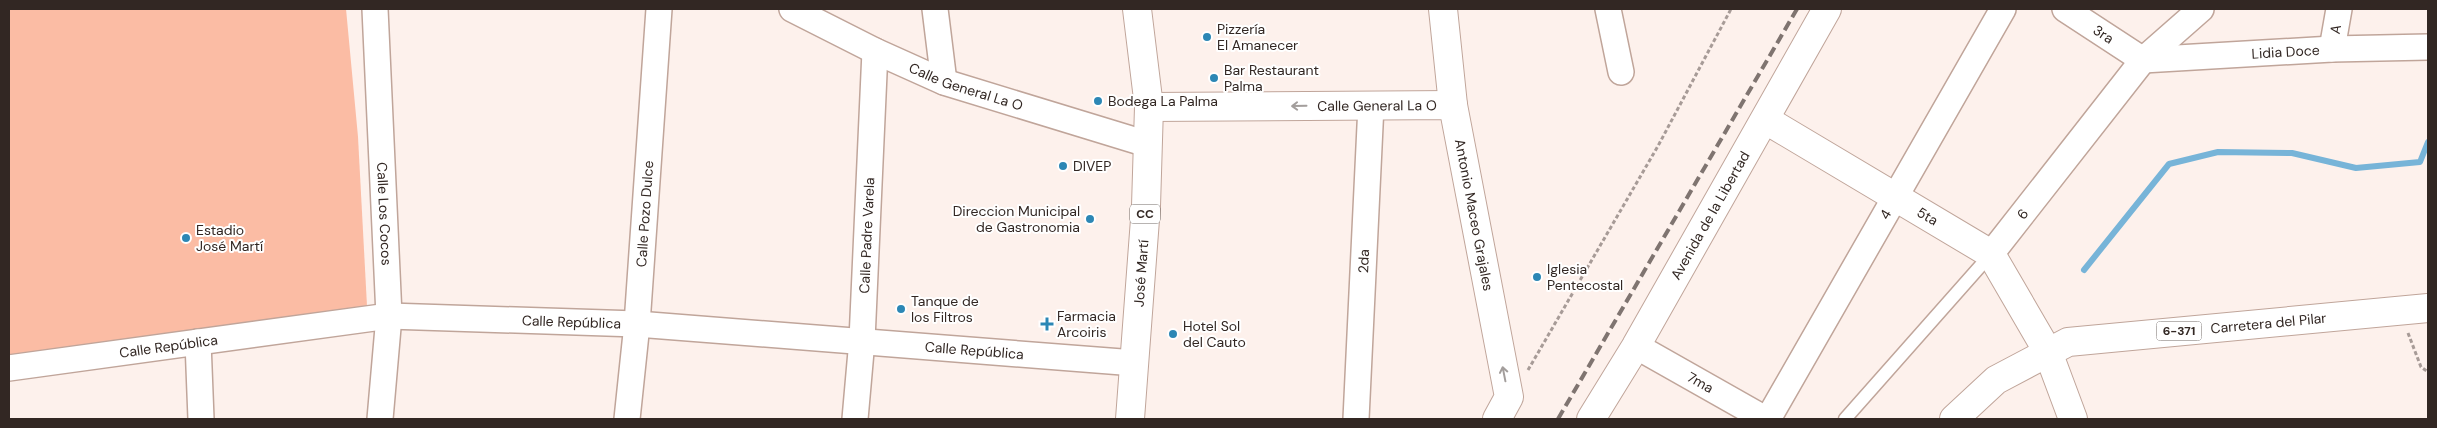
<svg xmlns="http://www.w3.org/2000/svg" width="2437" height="428" font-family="'DM Sans',sans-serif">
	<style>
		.green { fill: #fbbca4 }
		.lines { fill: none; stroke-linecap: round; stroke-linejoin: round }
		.stream { stroke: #77b4d8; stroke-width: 6 }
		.service-casing { stroke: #c0a59a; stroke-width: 15 }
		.minor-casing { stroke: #c0a59a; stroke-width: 28 }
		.tertiary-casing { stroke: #c0a59a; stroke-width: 30 }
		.secondary-casing { stroke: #c0a59a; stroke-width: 30 }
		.primary-casing { stroke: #c0a59a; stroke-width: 30 }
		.path { stroke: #a79b97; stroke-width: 3; stroke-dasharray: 4 2.5; stroke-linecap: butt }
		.service { stroke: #fff; stroke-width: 12 }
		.minor { stroke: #fff; stroke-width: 25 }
		.tertiary { stroke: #fff; stroke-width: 28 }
		.secondary { stroke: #fff; stroke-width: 28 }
		.primary { stroke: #fff; stroke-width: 28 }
		.rail { stroke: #7f7470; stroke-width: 4; stroke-dasharray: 10 5; stroke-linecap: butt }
		.oneway { stroke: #a39e9c }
		.poi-dot { fill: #2c87b5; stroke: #fff; stroke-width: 2 }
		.labels { text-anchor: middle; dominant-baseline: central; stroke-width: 4; stroke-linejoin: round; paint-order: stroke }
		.shield { fill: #fff; stroke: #706865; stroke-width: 1 }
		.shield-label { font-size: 12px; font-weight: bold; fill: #322723 }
		.poi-label { font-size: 14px; fill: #322723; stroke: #fff; text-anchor: start }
		.street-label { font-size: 14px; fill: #322723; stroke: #fff }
	</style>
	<rect width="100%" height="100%" fill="#fdf1ec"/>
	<polygon class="green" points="9,9 346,9 358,137 367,306 9,360"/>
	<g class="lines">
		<polyline class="stream" points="2084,270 2169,164 2218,152 2292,153 2356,168 2420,162 2428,142"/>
		<defs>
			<polyline id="service" points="1845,419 1991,254"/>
			<g id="minor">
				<path id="s1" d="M 375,9 L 389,316 L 380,419"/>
				<path id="s2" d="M 792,9 L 875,51 L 944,82 L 1147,144"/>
				<polyline points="935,9 944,82"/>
				<polyline points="1608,9 1621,72"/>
				<path id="s3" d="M 2065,9 L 2143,60 L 2332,49 L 2428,47"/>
				<path id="s4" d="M 2332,49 L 2339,9"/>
				<path id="s5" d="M 1991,254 L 2143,60 L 2201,9"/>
				<polyline points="198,342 201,419"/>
				<path id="s6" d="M 1636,346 L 1765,419"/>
				<path id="s7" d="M 9,368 L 389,316 L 637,324 L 1135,363"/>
				<path id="s8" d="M 627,419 L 637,324 L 659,9"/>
				<path id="s9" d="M 855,419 L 862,340 L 875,51"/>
				<path id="s10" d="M 1356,419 L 1371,105"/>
				<path id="s11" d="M 1768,419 L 2003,9"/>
			</g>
			<g id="tertiary">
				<polyline points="1443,9 1453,105"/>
				<path id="s12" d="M 1766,120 L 1991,254 L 2048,352 L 2073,419"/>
			</g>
			<g id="secondary">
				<path id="s13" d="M 1591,419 L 1636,346 L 1827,9"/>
			</g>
			<g id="primary">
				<path id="s14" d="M 1149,107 L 1453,105 L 1509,397 L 1497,419"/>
				<path id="s15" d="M 1130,419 L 1146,206 L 1149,107 L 1137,9"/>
				<path id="s16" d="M 1954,419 L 1996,380 L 2068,342 L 2428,308"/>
			</g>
		</defs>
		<use href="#service" class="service-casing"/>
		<use href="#minor" class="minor-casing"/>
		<use href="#tertiary" class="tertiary-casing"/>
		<use href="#secondary" class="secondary-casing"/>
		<use href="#primary" class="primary-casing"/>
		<g class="path">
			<polyline points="2408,333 2421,367 2428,372"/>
			<polyline points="1528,370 1658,146 1731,9"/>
		</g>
		<use href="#service" class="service"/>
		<use href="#minor" class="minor"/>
		<use href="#tertiary" class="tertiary"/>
		<use href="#secondary" class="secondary"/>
		<use href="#primary" class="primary"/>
		<polyline class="rail" points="1558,419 1797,9"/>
	</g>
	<defs><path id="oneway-shaft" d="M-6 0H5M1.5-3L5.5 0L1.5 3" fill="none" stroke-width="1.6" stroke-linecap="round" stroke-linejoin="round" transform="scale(1.25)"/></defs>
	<g class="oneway">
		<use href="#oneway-shaft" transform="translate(1299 106) rotate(179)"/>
		<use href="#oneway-shaft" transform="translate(1504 374) rotate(-101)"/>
	</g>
	<g class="poi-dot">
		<circle cx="1207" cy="37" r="5"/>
		<circle cx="1214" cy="78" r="5"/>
		<circle cx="1098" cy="101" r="5"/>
		<circle cx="1063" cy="166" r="5"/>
		<circle cx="1090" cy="219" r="5"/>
		<circle cx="186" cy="238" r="5"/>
		<circle cx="1537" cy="277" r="5"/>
		<circle cx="901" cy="309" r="5"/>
		<path d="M1044.5 316.5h5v5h5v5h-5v5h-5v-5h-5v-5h5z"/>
		<circle cx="1173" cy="334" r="5"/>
	</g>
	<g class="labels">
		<g class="shield">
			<rect x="1130" y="204.5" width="30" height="19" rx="4"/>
			<rect x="2156.5" y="321.5" width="45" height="19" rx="4"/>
		</g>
		<g class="shield-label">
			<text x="1145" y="214">CC</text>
			<text x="2179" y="331">6-371</text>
		</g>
		<g class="poi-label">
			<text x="1217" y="29">Pizzería<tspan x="1217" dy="16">El Amanecer</tspan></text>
			<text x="1224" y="70">Bar Restaurant<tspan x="1224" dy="16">Palma</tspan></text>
			<text x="1108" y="101">Bodega La Palma</text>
			<text x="1073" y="166">DIVEP</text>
			<text x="1080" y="211" text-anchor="end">Direccion Municipal<tspan x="1080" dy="16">de Gastronomia</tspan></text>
			<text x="196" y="230">Estadio<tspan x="196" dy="16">José Martí</tspan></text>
			<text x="1547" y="269">Iglesia<tspan x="1547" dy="16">Pentecostal</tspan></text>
			<text x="911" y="301">Tanque de<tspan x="911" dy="16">los Filtros</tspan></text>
			<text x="1057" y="316">Farmacia<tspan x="1057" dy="16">Arcoiris</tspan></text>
			<text x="1183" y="326">Hotel Sol<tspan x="1183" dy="16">del Cauto</tspan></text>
		</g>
		<g class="street-label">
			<text stroke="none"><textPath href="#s4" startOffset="20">A</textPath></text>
			<text stroke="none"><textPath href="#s3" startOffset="46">3ra</textPath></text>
			<text stroke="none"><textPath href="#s3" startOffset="236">Lidia Doce</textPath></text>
			<text stroke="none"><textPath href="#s2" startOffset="191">Calle General La O</textPath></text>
			<text stroke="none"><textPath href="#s14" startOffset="228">Calle General La O</textPath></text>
			<text stroke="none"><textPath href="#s5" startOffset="51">6</textPath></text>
			<text stroke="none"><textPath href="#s1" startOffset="205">Calle Los Cocos</textPath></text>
			<text stroke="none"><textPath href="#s8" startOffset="206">Calle Pozo Dulce</textPath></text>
			<text stroke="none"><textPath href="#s11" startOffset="236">4</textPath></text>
			<text stroke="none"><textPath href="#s13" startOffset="236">Avenida de la Libertad</textPath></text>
			<text stroke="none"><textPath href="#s14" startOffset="416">Antonio Maceo Grajales</textPath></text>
			<text stroke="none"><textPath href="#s12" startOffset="188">5ta</textPath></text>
			<text stroke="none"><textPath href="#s9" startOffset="184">Calle Padre Varela</textPath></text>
			<text stroke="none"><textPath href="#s10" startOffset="158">2da</textPath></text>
			<text stroke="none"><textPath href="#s15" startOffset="146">José Martí</textPath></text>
			<text stroke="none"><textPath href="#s7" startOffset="566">Calle República</textPath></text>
			<text stroke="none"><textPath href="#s16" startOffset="340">Carretera del Pilar</textPath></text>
			<text stroke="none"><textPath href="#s7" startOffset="161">Calle República</textPath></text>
			<text stroke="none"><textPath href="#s7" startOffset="970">Calle República</textPath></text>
			<text stroke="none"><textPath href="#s6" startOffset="74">7ma</textPath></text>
		</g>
	</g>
	<rect width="2437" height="428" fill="none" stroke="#322723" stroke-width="20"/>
</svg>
